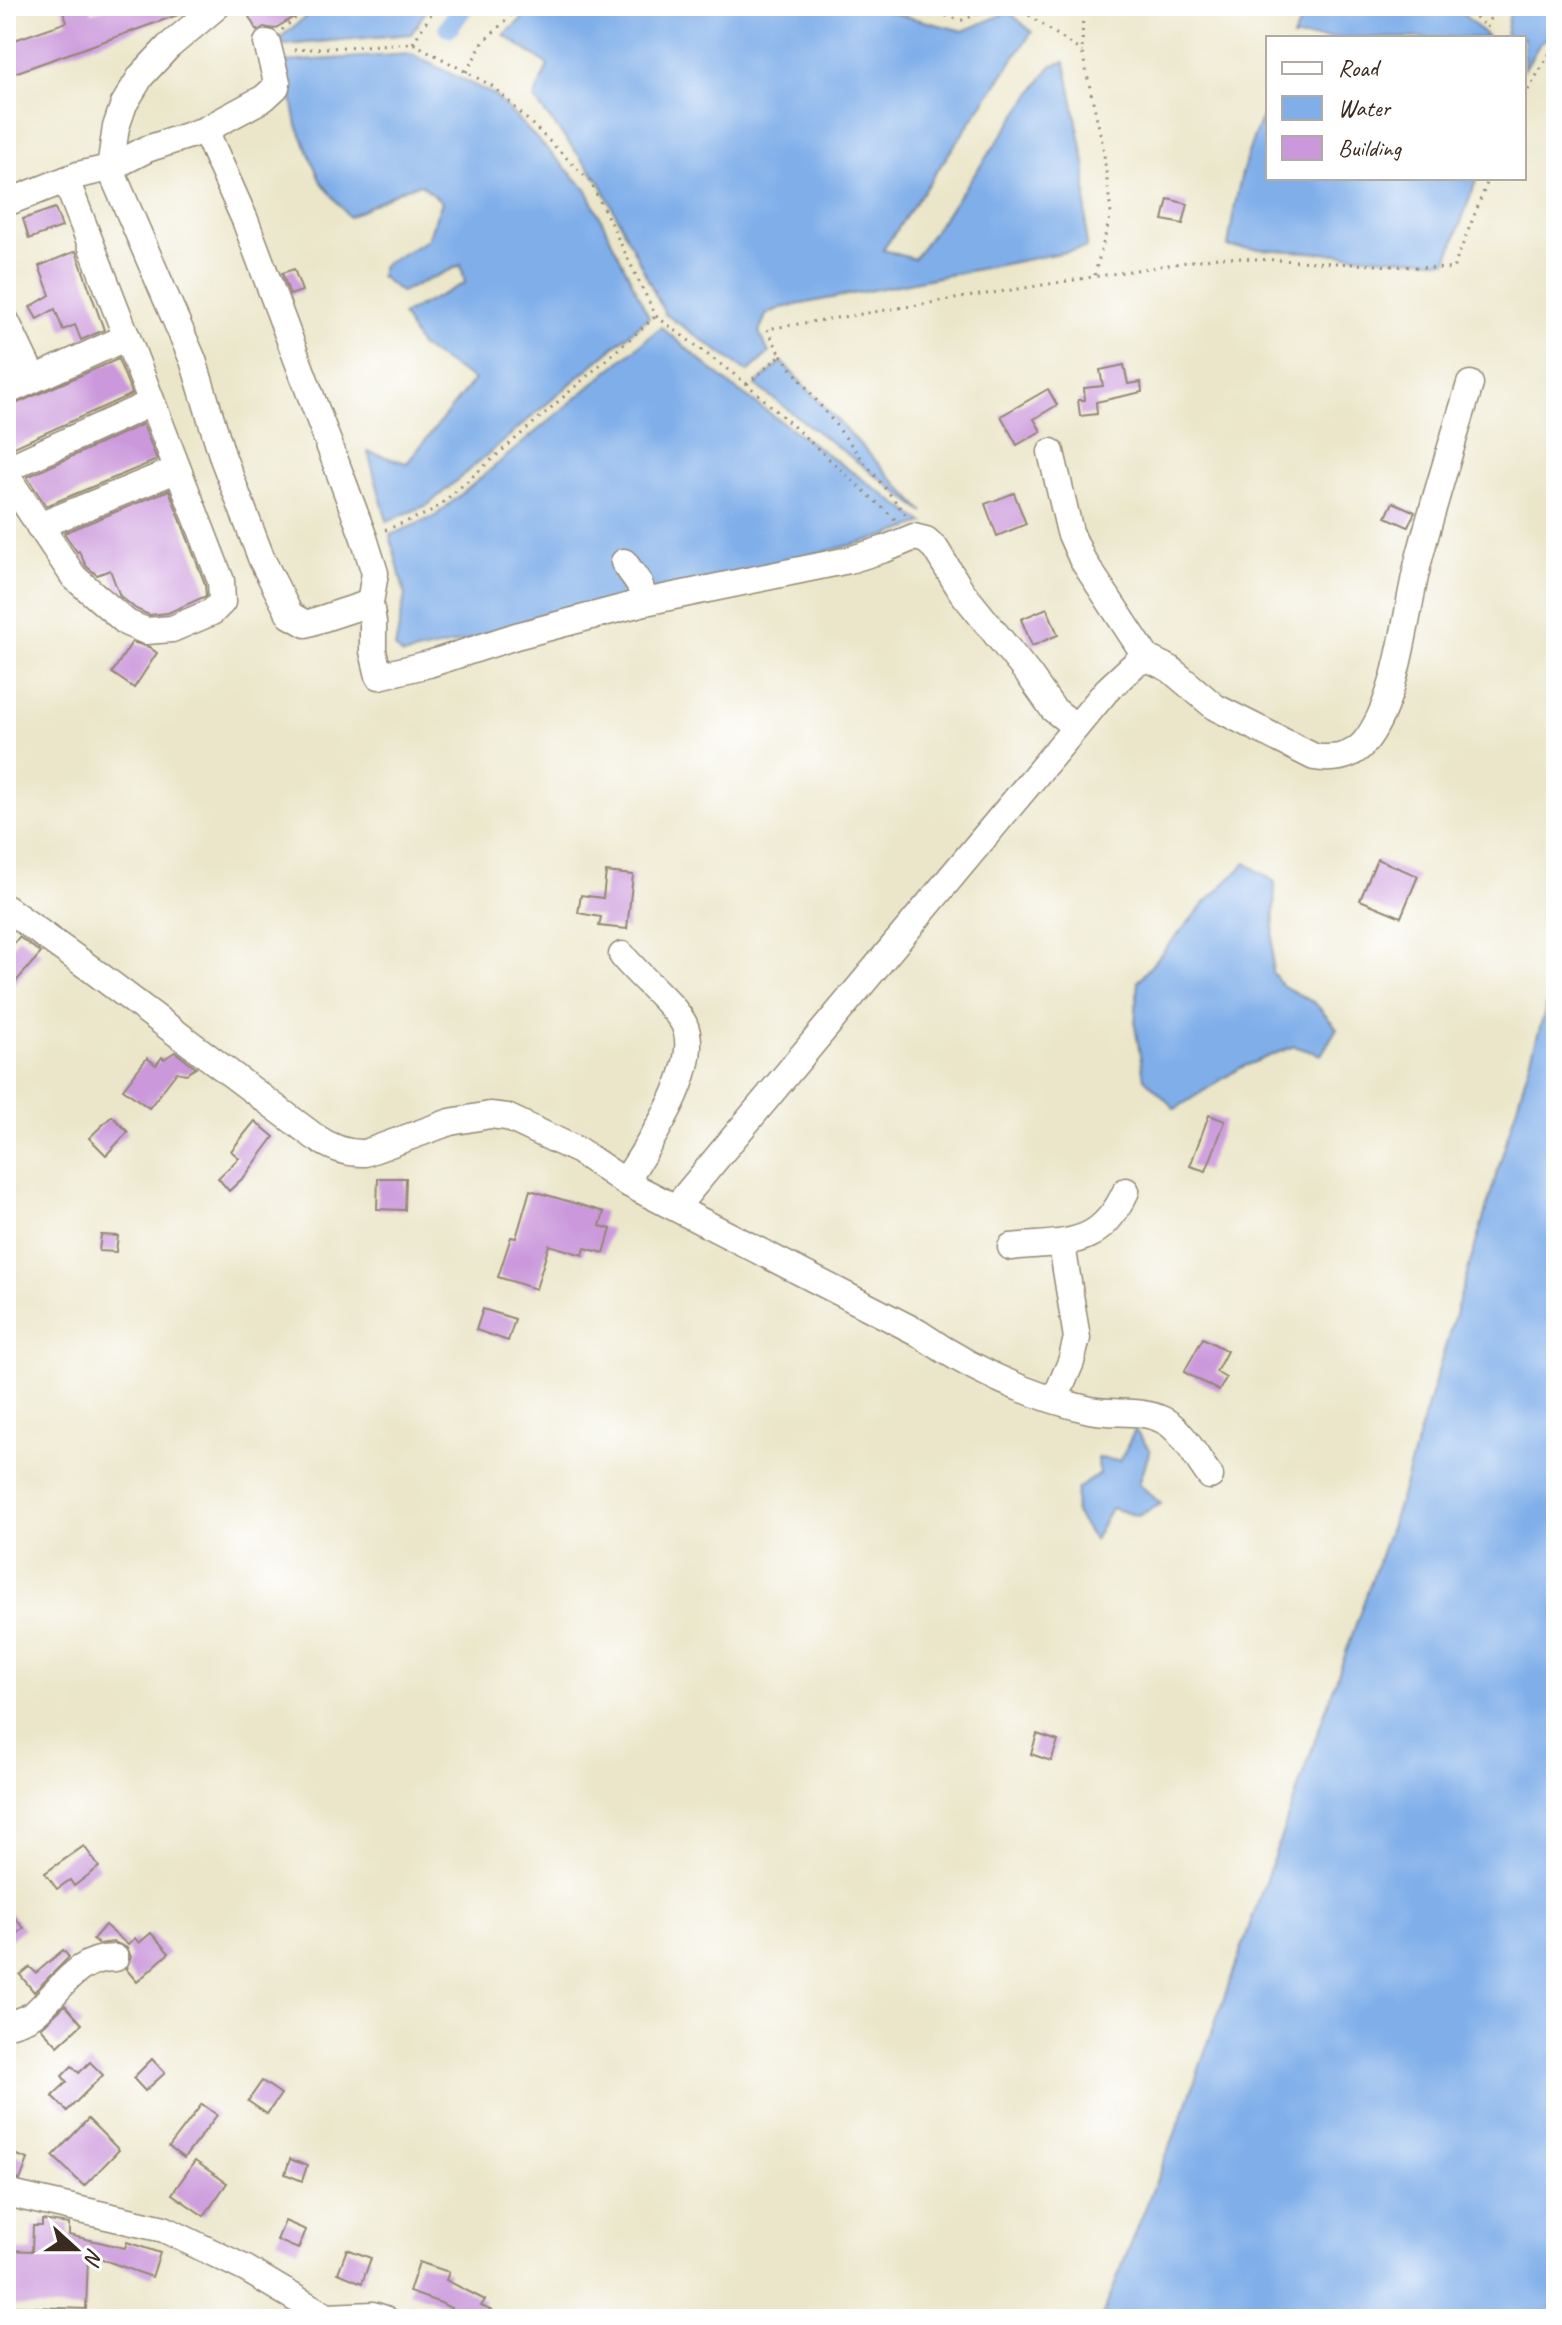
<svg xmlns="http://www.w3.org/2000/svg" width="1562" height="2325" font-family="Caveat,sans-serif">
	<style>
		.water { fill: #7faee9; stroke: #5d6c84; stroke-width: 2 }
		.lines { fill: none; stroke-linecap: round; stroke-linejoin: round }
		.canal { stroke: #7faee9; stroke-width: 20 }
		.building { fill: #cb98db }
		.minor-casing { stroke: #938874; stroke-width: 29 }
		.path { stroke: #938874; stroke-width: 3; stroke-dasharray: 2 6; stroke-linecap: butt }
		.minor { stroke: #fff; stroke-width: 26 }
	</style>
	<rect width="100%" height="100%" fill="#fff"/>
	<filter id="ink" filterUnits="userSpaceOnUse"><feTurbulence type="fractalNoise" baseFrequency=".0125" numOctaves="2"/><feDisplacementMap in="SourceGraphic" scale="16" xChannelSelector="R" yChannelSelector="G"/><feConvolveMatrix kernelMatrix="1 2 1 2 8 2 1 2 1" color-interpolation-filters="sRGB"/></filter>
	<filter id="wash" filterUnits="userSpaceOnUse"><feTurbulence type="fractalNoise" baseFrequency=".006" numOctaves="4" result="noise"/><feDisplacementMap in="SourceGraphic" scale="32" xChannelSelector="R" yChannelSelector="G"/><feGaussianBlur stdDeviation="1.8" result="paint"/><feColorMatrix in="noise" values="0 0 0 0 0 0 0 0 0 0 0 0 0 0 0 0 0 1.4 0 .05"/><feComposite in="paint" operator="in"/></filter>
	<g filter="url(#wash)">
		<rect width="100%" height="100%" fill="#ebe6c9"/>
		<g class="water">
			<polygon points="319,6 429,6 411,34 284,45 280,38"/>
			<polygon points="537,6 865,6 963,31 1009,12 1032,32 883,250 914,259 1052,65 1065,62 1086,168 1086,248 781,308 766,315 759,332 769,353 748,372 665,314 600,182 534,99 548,65 504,35"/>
			<polygon points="1308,6 1454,6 1489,38 1293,38"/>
			<polygon points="1511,6 1553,6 1547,38 1540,43 1524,70 1524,38 1501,38 1506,35"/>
			<polygon points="411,54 494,95 587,190 649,317 428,505 387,521 368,452 407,463 474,380 420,346 402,315 465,283 461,265 401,292 380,276 383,265 427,240 442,202 421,184 403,189 349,217 320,180 297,125 285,62"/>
			<path d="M 1268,104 L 1268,178 L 1477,178 L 1447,261 L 1228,247 C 1236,194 1244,152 1268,104 Z"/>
			<polygon points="661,327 734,388 924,523 883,537 515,630 403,655 395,648 405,595 390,535 434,517"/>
			<polygon points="782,362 924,512 755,385"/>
			<polygon points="1246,863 1275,882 1272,972 1283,986 1315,1003 1337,1028 1321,1055 1294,1046 1240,1068 1175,1109 1144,1078 1135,1026 1138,981 1205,903"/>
			<polygon points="1556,974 1556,2319 1101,2319 1186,2106 1400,1499"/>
			<polygon points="1135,1430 1150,1450 1139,1484 1161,1504 1138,1516 1111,1508 1094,1540 1075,1512 1077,1489 1099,1474 1098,1458 1120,1461"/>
		</g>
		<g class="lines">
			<polyline class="canal" points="449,27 464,6"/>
		</g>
		<g id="blocks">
			<g class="building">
				<polygon points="61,6 90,6 92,13 111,6 192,6 183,13 6,76 6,43 67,22"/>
				<polygon points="243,6 312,6 274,29 264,27 257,31"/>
				<polygon points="1168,199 1188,204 1183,224 1163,220"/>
				<polygon points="55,208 62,227 29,239 23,219"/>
				<polygon points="76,251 104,330 81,340 75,325 63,330 55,309 37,319 30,307 50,295 39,266"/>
				<polygon points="294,269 302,291 290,295 282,273"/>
				<polygon points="118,359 132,394 10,449 6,438 6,408"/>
				<polygon points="1124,365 1128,384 1141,382 1142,392 1096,402 1097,414 1080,416 1078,400 1085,400 1084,388 1103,386 1100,370"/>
				<polygon points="1048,389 1057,405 1034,419 1041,431 1017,445 1001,416"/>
				<polygon points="143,424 157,460 46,506 27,477"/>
				<polygon points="169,490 205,584 206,596 168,613 149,615 136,609 120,596 110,570 97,575 86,566 79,551 77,552 64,533"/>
				<polygon points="1014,493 1026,524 997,536 985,504"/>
				<polygon points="1393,502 1415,512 1408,527 1386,517"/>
				<polygon points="1047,608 1058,635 1032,646 1021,619"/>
				<polygon points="132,642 149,647 157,653 134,688 112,673"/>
				<polygon points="1377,859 1418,876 1401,917 1360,900"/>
				<polygon points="606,872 633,875 627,929 599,926 601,917 578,913 581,895 603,898"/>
				<polygon points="19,937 41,953 6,993 6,953"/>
				<polygon points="175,1052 196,1068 186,1074 177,1072 149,1108 123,1089 147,1058 156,1065 162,1057 164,1059"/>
				<polygon points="1209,1115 1225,1121 1206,1171 1190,1166"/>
				<polygon points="112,1116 128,1132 106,1155 89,1138"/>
				<polygon points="255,1121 274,1137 245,1176 229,1191 218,1178 239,1158 231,1151"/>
				<polygon points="378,1178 406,1178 405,1210 377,1209"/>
				<polygon points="530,1190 604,1212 600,1226 611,1229 604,1253 585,1248 583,1255 549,1245 536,1289 498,1277 511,1237 516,1238"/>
				<polygon points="101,1235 118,1236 116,1252 99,1251"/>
				<polygon points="483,1309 515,1319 508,1341 476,1330"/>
				<polygon points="1203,1338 1227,1351 1216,1372 1226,1378 1219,1391 1184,1372"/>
				<polygon points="1037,1734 1058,1741 1051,1761 1031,1754"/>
				<polygon points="84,1846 99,1867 74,1886 70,1880 57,1889 45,1873"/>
				<polygon points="6,1908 24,1928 6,1944"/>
				<polygon points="105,1925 128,1945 135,1938 139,1943 151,1933 169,1953 137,1982 126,1969 131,1957 127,1948 114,1942 98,1944 93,1939"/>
				<polygon points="63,1950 69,1957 34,1992 20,1975 30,1967 36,1973"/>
				<polygon points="65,2005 82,2024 58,2046 41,2028"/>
				<polygon points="152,2059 165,2073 145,2091 133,2078"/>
				<polygon points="90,2062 103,2075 67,2111 52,2096 67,2082 62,2076 72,2066 79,2073"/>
				<polygon points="262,2081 281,2094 267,2114 248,2101"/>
				<polygon points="202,2104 217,2115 184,2158 169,2147"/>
				<polygon points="88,2119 119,2150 84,2186 53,2156"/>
				<polygon points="6,2151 28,2159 20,2180 6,2177"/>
				<polygon points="290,2159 307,2166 302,2181 285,2174"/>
				<polygon points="195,2161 227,2183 204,2216 172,2194"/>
				<polygon points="42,2220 69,2224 69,2235 125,2248 127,2242 160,2253 152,2277 101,2259 100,2261 88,2259 86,2309 6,2306 6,2250 32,2251 33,2226 42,2226"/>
				<polygon points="285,2221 306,2230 298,2249 277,2240"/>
				<polygon points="347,2249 371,2258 362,2283 338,2273"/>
				<polygon points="419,2262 449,2272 446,2280 485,2300 481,2306 511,2319 472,2319 441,2303 409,2292"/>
			</g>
		</g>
	</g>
	<g filter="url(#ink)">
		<use href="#blocks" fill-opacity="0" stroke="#938874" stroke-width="2"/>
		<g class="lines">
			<defs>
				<g id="minor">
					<polyline points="217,6 168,47 141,76 124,104 116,127 110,168 193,360 223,458 262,560 290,615 306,624 370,603"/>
					<polyline points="205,130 245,220 364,538 375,573 370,603 373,622 373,651 379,676 429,664 516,636 645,602 849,560 885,549 914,537 926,540 935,548 962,592 1029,675 1053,709 1076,727"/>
					<polyline points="6,203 78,175 110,168 147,149 205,130 264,98 276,87 277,82 267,43"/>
					<polyline points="6,321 33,378"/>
					<polyline points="6,392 127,337"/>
					<path d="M 1051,452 L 1070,532 L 1082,559 L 1147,658 L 1170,669 L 1215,707 L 1314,757 C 1333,760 1351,758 1364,743 C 1400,699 1405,610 1420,555 C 1435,498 1453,441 1470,384"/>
					<polyline points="6,469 151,403"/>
					<polyline points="6,475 74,577 127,623 146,631 172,629 212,612 222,602 221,581 66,180"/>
					<polyline points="39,526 176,470"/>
					<polyline points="624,562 639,583 645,602"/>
					<path d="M 6,908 L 91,969 L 315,1137 C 330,1147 346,1154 365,1153 L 450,1122 L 490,1115 L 507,1117 L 579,1151 L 625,1182 L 917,1332 C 969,1368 1029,1396 1090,1410 C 1114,1415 1141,1409 1163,1420 C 1182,1429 1197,1459 1210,1476"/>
					<path d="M 622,955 C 638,976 674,1004 684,1024 C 704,1066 647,1146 625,1182"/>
					<polyline points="676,1207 1107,690 1135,664 1147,658"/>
					<path d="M 1011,1247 C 1065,1241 1099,1250 1126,1191"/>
					<polyline points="1055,1399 1071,1362 1077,1338 1062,1245"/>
					<path d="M 6,2025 C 15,2022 28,2019 35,2013 C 62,1989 76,1958 115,1958"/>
					<polyline points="6,2193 164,2229 246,2269 327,2317 373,2315 385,2319"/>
				</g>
			</defs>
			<use href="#minor" class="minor-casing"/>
			<g class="path">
				<polyline points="907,6 962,20 999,6"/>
				<polyline points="1016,6 1082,52"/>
				<polyline points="1083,6 1082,52 1103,146 1111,214 1094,277"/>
				<polyline points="1464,6 1487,28 1494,6"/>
				<polyline points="282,30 309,6"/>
				<polyline points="413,43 436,6"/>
				<polyline points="294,50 413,43 494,87 590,181 656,316 747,384 897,521"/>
				<polyline points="466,72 484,41 521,6"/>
				<polyline points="1524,97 1554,46 1556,31"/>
				<polyline points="781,355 906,515"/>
				<polyline points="747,384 781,355 767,329 1218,257 1453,269 1489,178"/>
				<polyline points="385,530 433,511 656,316"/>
			</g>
			<use href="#minor" class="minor"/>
		</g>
	</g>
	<rect width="1562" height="2325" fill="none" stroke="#fff" stroke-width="32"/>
	<rect x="1266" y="36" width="260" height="144" fill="#ffffff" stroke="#b1aaa5" stroke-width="2"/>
	<rect x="1282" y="62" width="40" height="12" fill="#ffffff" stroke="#b1aaa5" stroke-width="2"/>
	<text x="1338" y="76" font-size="24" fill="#3b2a1e">Road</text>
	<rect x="1282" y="96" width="40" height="24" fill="#7faee9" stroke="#b1aaa5" stroke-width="2"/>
	<text x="1338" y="116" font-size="24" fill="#3b2a1e">Water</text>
	<rect x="1282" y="136" width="40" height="24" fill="#cb98db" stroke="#b1aaa5" stroke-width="2"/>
	<text x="1338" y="156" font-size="24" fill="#3b2a1e">Building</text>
	<g transform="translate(76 2249) rotate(111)" stroke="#ffffff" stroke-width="6" paint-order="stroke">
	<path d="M0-6L14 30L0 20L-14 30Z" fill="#3b2a1e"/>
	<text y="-12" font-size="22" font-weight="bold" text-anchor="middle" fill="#3b2a1e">N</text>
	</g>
</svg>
